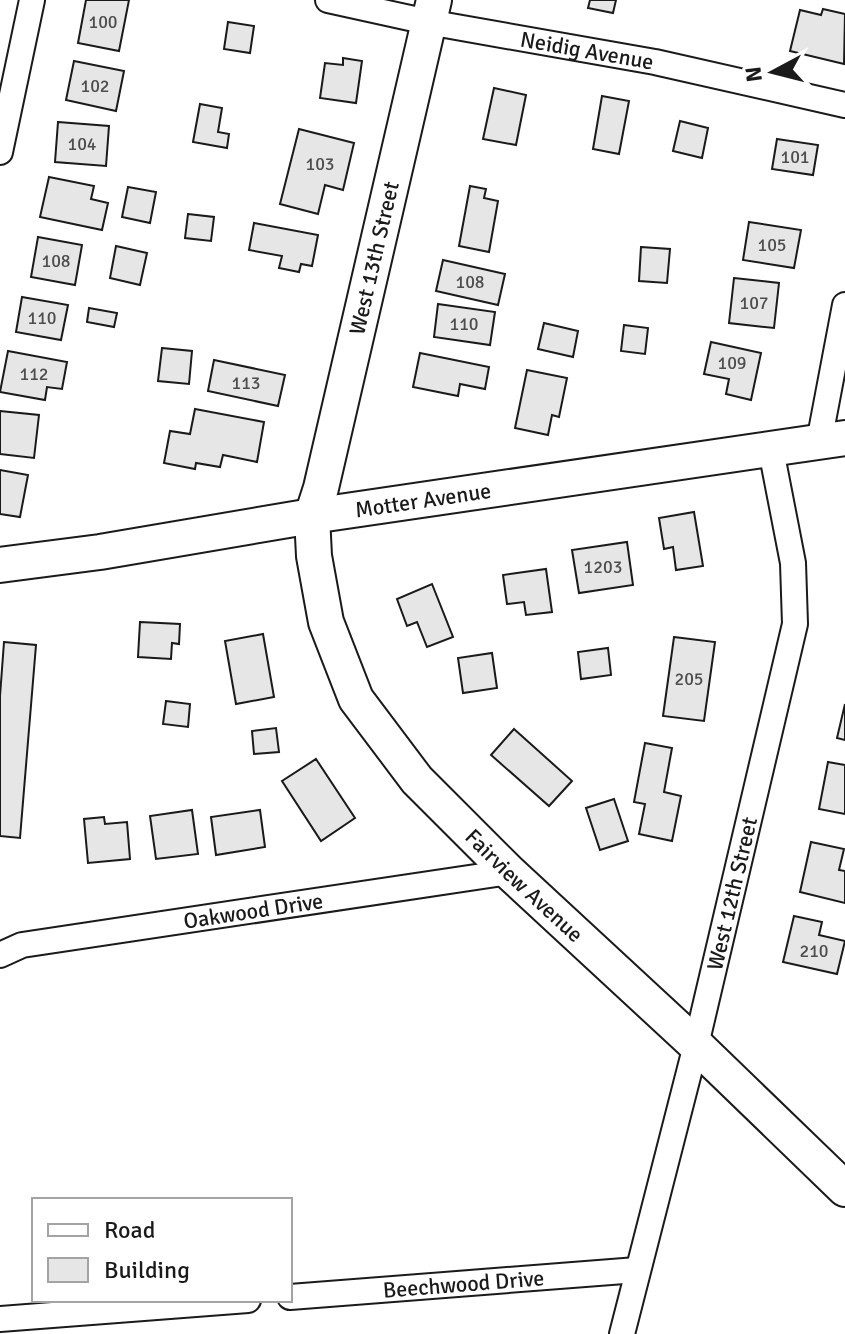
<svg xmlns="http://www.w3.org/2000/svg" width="845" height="1334" font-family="Signika,sans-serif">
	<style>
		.building { fill: #e6e6e6; stroke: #1a1a1a; stroke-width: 2 }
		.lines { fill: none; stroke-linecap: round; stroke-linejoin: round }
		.street-casing { stroke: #1a1a1a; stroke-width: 28 }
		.secondary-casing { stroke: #1a1a1a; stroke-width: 38 }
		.street { stroke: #fff; stroke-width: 24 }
		.secondary { stroke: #fff; stroke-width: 34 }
		.labels { text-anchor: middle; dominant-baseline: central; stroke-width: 6; stroke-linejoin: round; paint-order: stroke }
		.number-label { font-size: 18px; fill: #4d4d4d }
		.street-label { font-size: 22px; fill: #1a1a1a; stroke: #fff }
	</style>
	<rect width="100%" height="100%" fill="#fff"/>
	<g class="building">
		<polygon points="86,0 129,0 119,51 78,43"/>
		<polygon points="590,0 616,0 613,13 588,8"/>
		<polygon points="823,9 845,14 844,64 790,51 800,10 821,15"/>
		<polygon points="228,22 254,26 250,53 224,49"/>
		<polygon points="343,58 362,61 356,103 320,98 325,63 343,65"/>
		<polygon points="74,61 124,71 116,111 66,100"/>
		<polygon points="494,88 526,95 516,145 483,139"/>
		<polygon points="602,96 629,101 619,154 593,149"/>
		<polygon points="200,104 222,108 218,132 229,134 227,148 193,142"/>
		<polygon points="680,121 708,128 702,158 673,151"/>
		<polygon points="58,122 109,126 106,166 55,162"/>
		<polygon points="299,129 354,143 343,190 325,185 318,214 280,204"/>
		<polygon points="777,139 818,145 813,175 772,169"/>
		<polygon points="49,177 94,186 91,199 108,203 102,230 40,217"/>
		<polygon points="470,186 486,189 484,198 498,201 489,252 459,246"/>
		<polygon points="128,187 156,192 150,223 122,217"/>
		<polygon points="188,214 214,217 211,241 185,238"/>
		<polygon points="749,222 801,230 794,268 743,260"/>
		<polygon points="254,223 318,235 312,266 301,264 299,272 279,268 282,256 249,250"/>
		<polygon points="38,237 82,245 75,285 31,277"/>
		<polygon points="116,246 147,253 140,285 110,278"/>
		<polygon points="641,247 670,249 667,283 639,281"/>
		<polygon points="443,260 505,274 498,305 436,291"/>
		<polygon points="734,278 779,283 774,328 729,323"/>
		<polygon points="22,297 68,305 61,340 16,332"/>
		<polygon points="438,304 495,312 490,345 434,337"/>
		<polygon points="89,308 117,313 114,327 87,322"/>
		<polygon points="544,323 578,331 573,357 538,349"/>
		<polygon points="624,325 648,328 645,354 621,351"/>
		<polygon points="711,342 761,353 751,400 726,394 729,379 704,374"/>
		<polygon points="162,348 192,351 189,384 158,381"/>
		<polygon points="8,351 67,362 62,389 47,387 45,400 0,392"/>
		<polygon points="420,353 489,367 485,389 460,384 458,396 413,387"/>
		<polygon points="214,360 285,375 278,406 208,391"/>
		<polygon points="527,370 567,378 559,417 552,415 548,435 515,428"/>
		<polygon points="195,409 264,422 257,462 223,455 220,467 196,463 195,469 164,463 170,431 190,434"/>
		<polygon points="0,411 39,415 34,458 0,454"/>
		<polygon points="0,470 28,475 20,517 0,514"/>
		<polygon points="694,512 703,566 676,570 673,547 664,549 659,518"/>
		<polygon points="627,542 633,585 579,593 572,550"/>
		<polygon points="546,569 552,612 526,615 524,602 507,604 503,575"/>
		<polygon points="432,584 453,637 427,647 417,622 407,626 397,599"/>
		<polygon points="140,622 180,624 179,644 172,643 171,659 138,657"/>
		<polygon points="263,634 274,697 236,704 225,641"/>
		<polygon points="674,637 715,642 704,721 663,716"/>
		<polygon points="4,642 36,645 20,838 0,836 0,696"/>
		<polygon points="608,648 611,675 581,679 578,652"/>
		<polygon points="492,653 497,688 463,693 458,658"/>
		<polygon points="166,701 190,704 188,727 163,724"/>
		<polygon points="845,704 845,740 837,738"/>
		<polygon points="276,728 279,752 254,754 252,731"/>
		<polygon points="514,729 572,781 549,806 491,755"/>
		<polygon points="645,743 672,748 664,792 681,796 672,841 639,834 645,804 634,802"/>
		<polygon points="316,759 355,818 321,841 282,781"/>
		<polygon points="828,762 845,765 845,814 819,809"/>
		<polygon points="614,799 628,841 600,850 586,808"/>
		<polygon points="192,810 198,854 156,859 150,816"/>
		<polygon points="260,810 265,847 216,855 211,817"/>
		<polygon points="104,817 105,824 127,822 130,859 88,863 84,819"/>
		<polygon points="811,842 844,849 839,870 845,871 845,903 800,892"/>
		<polygon points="794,916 822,922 819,935 845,941 837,974 783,962"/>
	</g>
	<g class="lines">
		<defs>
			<g id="street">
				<path id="s1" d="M 328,0 L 428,22 L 655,62 L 845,105"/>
				<polyline points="0,152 32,0"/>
				<polyline points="819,442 845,305"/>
				<path id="s2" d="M 0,955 L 22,945 L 509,872"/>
				<path id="s3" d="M 290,1297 L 637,1270"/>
				<polyline points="0,1319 248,1300"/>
				<path id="s4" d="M 622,1334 L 696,1045 L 795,624 L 793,563 L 771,450"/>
			</g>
			<g id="secondary">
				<path id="s5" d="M 434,0 L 321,488 L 312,516 L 314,556 L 326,622 L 356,699 L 417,780 L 509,872 L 696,1045 L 845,1189"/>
				<path id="s6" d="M 0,565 L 100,552 L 312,516 L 845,438"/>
			</g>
		</defs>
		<use href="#street" class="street-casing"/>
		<use href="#secondary" class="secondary-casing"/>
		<use href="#street" class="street"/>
		<use href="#secondary" class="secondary"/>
	</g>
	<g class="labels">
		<g class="number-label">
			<text x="103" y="22">100</text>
			<text x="95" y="86">102</text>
			<text x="82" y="144">104</text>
			<text x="795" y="157">101</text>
			<text x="320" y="164">103</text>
			<text x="772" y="245">105</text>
			<text x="56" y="261">108</text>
			<text x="470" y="282">108</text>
			<text x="754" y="303">107</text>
			<text x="42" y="318">110</text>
			<text x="464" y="324">110</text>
			<text x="732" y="363">109</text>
			<text x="34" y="374">112</text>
			<text x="246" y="383">113</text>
			<text x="603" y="567">1203</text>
			<text x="689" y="679">205</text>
			<text x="814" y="951">210</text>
		</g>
		<g class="street-label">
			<text stroke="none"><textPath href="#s1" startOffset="264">Neidig Avenue</textPath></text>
			<text transform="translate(374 258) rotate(-77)">West 13th Street</text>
			<text stroke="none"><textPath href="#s6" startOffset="428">Motter Avenue</textPath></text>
			<text stroke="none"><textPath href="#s5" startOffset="972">Fairview Avenue</textPath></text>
			<text stroke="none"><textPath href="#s4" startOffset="454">West 12th Street</textPath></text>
			<text stroke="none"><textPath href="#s2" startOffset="258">Oakwood Drive</textPath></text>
			<text stroke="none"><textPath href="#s3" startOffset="174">Beechwood Drive</textPath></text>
		</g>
	</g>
	<rect x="32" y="1198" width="260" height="104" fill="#ffffff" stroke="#a3a3a3" stroke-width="2"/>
	<rect x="48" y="1224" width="40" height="12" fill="#ffffff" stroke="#a3a3a3" stroke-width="2"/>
	<text x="104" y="1238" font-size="24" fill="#1a1a1a">Road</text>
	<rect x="48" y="1258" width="40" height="24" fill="#e6e6e6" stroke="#a3a3a3" stroke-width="2"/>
	<text x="104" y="1278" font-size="24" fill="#1a1a1a">Building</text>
	<g transform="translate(773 72) rotate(263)" stroke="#ffffff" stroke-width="6" paint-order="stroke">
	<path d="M0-6L14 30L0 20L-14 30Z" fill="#1a1a1a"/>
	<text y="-12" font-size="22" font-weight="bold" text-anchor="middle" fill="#1a1a1a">N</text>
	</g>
</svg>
